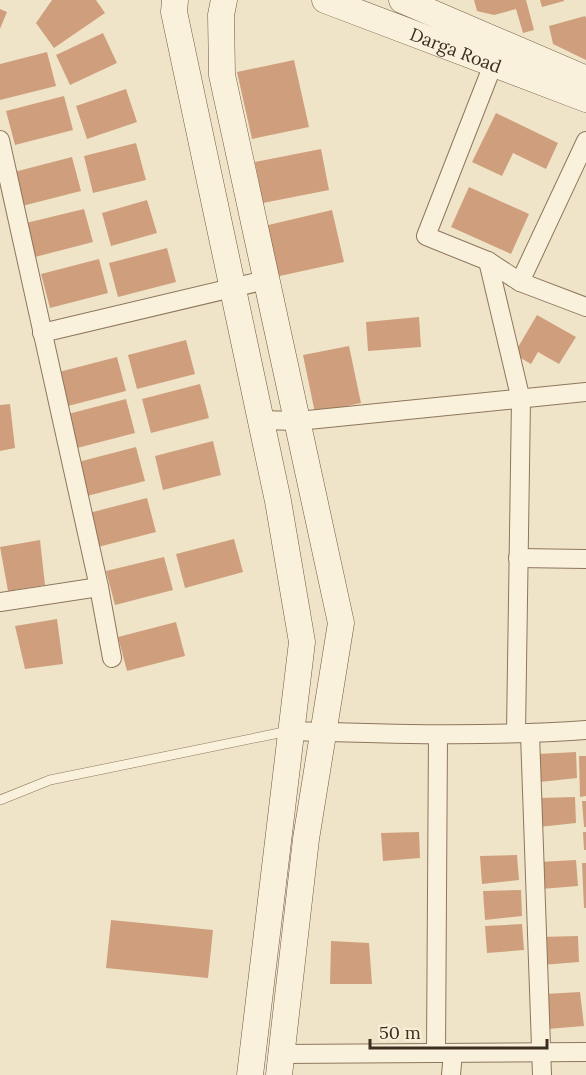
<svg xmlns="http://www.w3.org/2000/svg" width="586" height="1075" font-family="Lora,serif">
	<style>
		.building { fill: #cf9f7d }
		.lines { fill: none; stroke-linecap: round; stroke-linejoin: round }
		.lane-casing { stroke: #8d765c; stroke-width: 10 }
		.street-casing { stroke: #8d765c; stroke-width: 20 }
		.secondary-casing { stroke: #6f573f; stroke-width: 27 }
		.lane { stroke: #faf1dc; stroke-width: 9 }
		.street { stroke: #faf1dc; stroke-width: 18 }
		.secondary { stroke: #faf1dc; stroke-width: 26 }
		.labels { text-anchor: middle; dominant-baseline: central; stroke-width: 4.5; stroke-linejoin: round; paint-order: stroke }
		.street-label { font-size: 18px; fill: #3d2e20; stroke: #f7eed8 }
	</style>
	<rect width="100%" height="100%" fill="#f0e4c8"/>
	<g class="building">
		<polygon points="52,0 96,0 105,13 54,48 36,23"/>
		<polygon points="474,0 526,0 534,30 523,33 516,9 494,15 477,11"/>
		<polygon points="540,0 564,0 564,1 542,7"/>
		<polygon points="0,9 7,12 0,29"/>
		<polygon points="585,16 586,18 586,60 553,44 549,26"/>
		<polygon points="103,33 117,63 70,85 56,55"/>
		<polygon points="47,52 56,86 0,100 0,64"/>
		<polygon points="294,60 309,127 252,139 237,72"/>
		<polygon points="126,89 137,122 87,139 76,106"/>
		<polygon points="64,96 73,130 15,145 6,111"/>
		<polygon points="496,113 558,143 546,169 513,153 502,176 472,162"/>
		<polygon points="136,143 146,180 93,193 84,156"/>
		<polygon points="321,149 329,190 263,203 255,162"/>
		<polygon points="72,157 81,191 22,206 14,172"/>
		<polygon points="469,187 529,214 511,254 451,227"/>
		<polygon points="147,200 157,233 111,246 102,213"/>
		<polygon points="84,209 93,242 35,257 26,223"/>
		<polygon points="332,210 344,262 275,277 264,226"/>
		<polygon points="167,248 176,282 118,297 109,263"/>
		<polygon points="99,259 108,293 50,308 41,274"/>
		<polygon points="537,315 576,337 559,364 538,352 531,364 514,354"/>
		<polygon points="419,317 421,347 368,351 366,322"/>
		<polygon points="186,340 195,374 137,389 128,355"/>
		<polygon points="349,346 361,403 315,413 303,355"/>
		<polygon points="117,357 126,391 68,406 59,372"/>
		<polygon points="200,384 209,418 151,433 142,399"/>
		<polygon points="126,399 135,433 77,448 68,414"/>
		<polygon points="10,404 15,448 0,451 0,405"/>
		<polygon points="213,441 221,475 163,490 155,456"/>
		<polygon points="136,447 145,481 87,496 78,462"/>
		<polygon points="147,498 156,532 98,547 89,513"/>
		<polygon points="234,539 243,572 185,588 176,554"/>
		<polygon points="40,540 45,585 8,591 0,547"/>
		<polygon points="164,557 173,590 115,605 106,571"/>
		<polygon points="57,619 63,664 25,669 15,626"/>
		<polygon points="176,622 185,656 127,671 118,637"/>
		<polygon points="576,752 577,778 540,782 538,754"/>
		<polygon points="579,756 586,756 586,796 580,797"/>
		<polygon points="575,797 576,823 539,827 537,798"/>
		<polygon points="582,801 586,801 586,827 584,827"/>
		<polygon points="419,832 420,858 383,861 381,833"/>
		<polygon points="583,832 586,832 586,850 584,850"/>
		<polygon points="517,855 519,880 482,884 480,856"/>
		<polygon points="576,860 578,886 541,889 539,862"/>
		<polygon points="582,863 586,863 586,908 584,908"/>
		<polygon points="521,890 522,916 485,920 483,891"/>
		<polygon points="111,920 213,930 208,978 106,968"/>
		<polygon points="522,924 524,950 487,953 485,926"/>
		<polygon points="578,936 579,962 542,965 540,937"/>
		<polygon points="331,941 369,943 372,984 330,984"/>
		<polygon points="580,992 584,1026 547,1029 544,994"/>
	</g>
	<g class="lines">
		<defs>
			<polyline id="lane" points="0,800 50,780 289,731"/>
			<g id="street">
				<polyline points="494,62 426,236 488,261 520,282 586,307"/>
				<polyline points="0,140 99,587 112,658"/>
				<polyline points="488,261 521,400 516,732"/>
				<polyline points="520,282 586,141"/>
				<polyline points="42,333 266,280"/>
				<polyline points="260,420 298,421 586,392"/>
				<polyline points="518,558 586,559"/>
				<polyline points="0,602 99,587"/>
				<path d="M 291,731 C 389,734 488,737 586,730"/>
				<polyline points="530,734 542,1075"/>
				<polyline points="436,1053 438,735"/>
				<polyline points="282,1054 586,1052"/>
				<polyline points="451,1075 453,1053"/>
			</g>
			<g id="secondary">
				<polyline points="175,0 174,12 278,501 302,642 250,1075"/>
				<polyline points="224,0 221,15 222,75 341,623 306,839 279,1075"/>
				<path id="s1" d="M 325,0 L 586,99"/>
				<polyline points="402,0 586,79"/>
			</g>
		</defs>
		<use href="#lane" class="lane-casing"/>
		<use href="#street" class="street-casing"/>
		<use href="#secondary" class="secondary-casing"/>
		<use href="#lane" class="lane"/>
		<use href="#street" class="street"/>
		<use href="#secondary" class="secondary"/>
	</g>
	<g class="labels">
		<g class="street-label">
			<text stroke="none"><textPath href="#s1" startOffset="140">Darga Road</textPath></text>
		</g>
	</g>
	<path d="M370 1039v9h177v-9" fill="none" stroke="#3d2e20" stroke-width="3"/>
	<text x="379" y="1039" font-size="18" fill="#3d2e20" stroke="#f7eed8" stroke-width="4.5" paint-order="stroke">50 m</text>
</svg>
